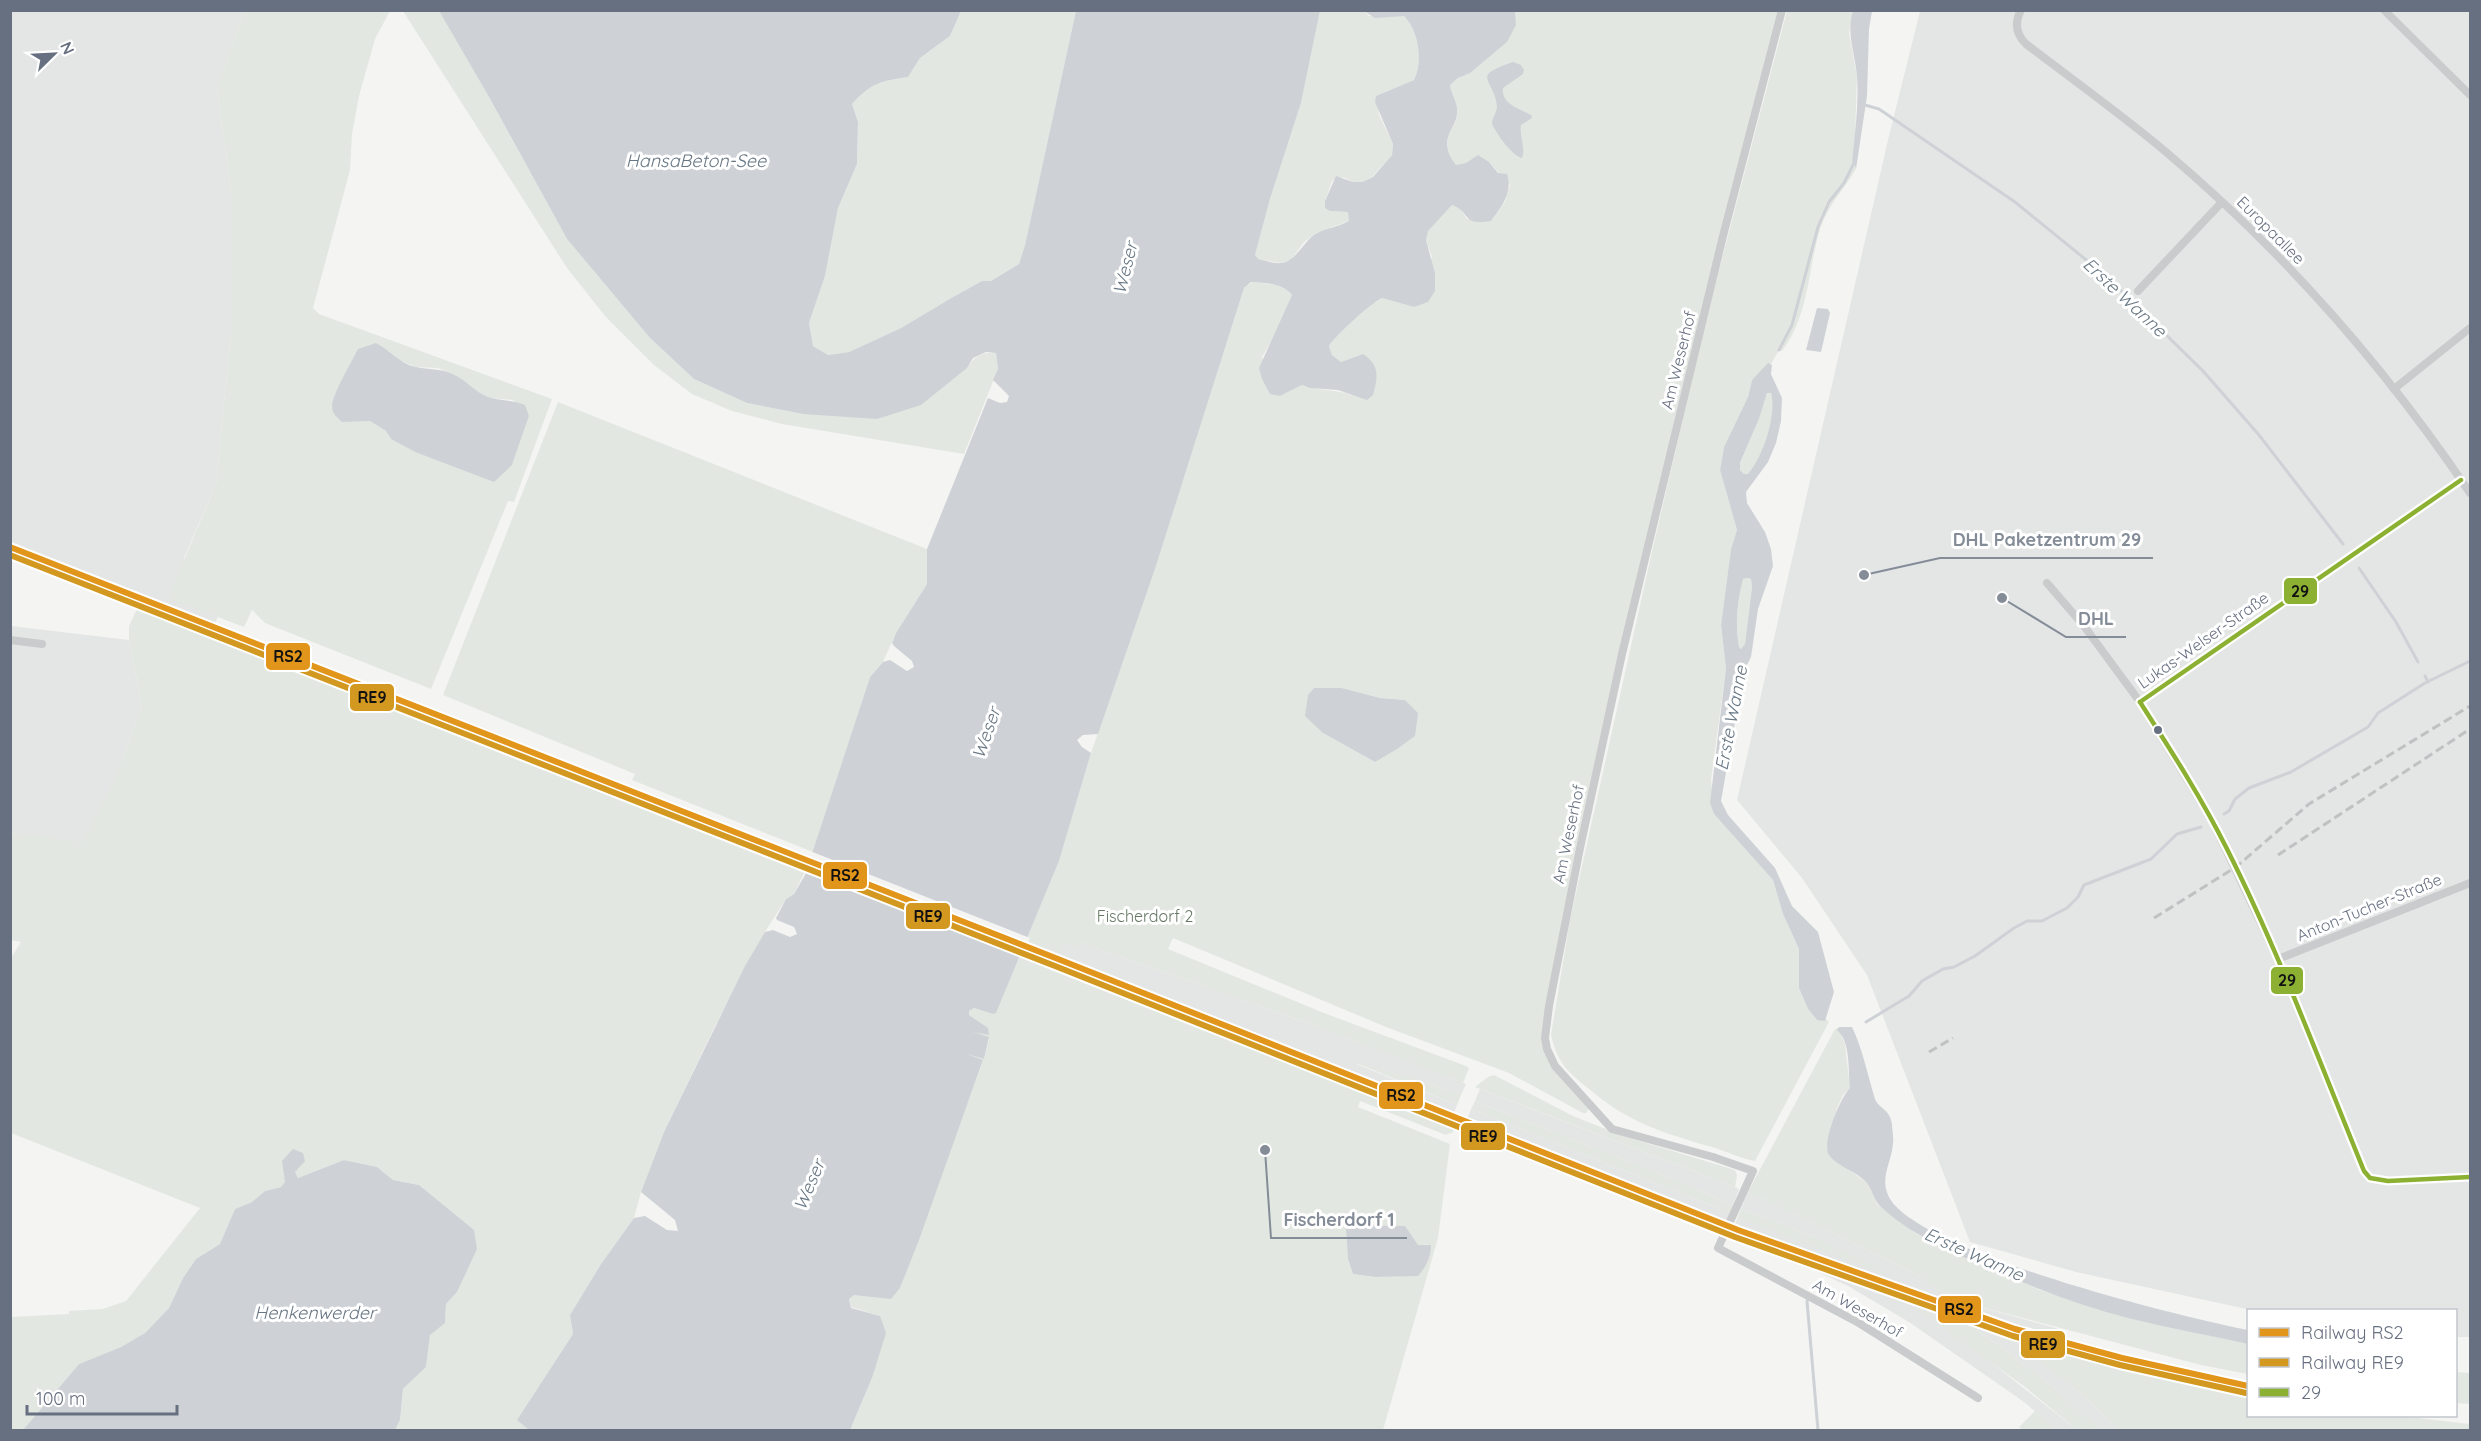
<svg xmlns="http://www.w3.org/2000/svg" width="2481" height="1441" font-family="Quicksand,sans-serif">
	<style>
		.built { fill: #e4e5e5 }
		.green { fill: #e3e7e1; fill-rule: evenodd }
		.water { fill: #ced2d6; fill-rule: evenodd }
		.pier { fill: #f4f4f3 }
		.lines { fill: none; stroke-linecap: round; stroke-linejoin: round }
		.stream { stroke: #ced2d6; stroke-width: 3 }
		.minor { stroke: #cacbcc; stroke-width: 8 }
		.rail { stroke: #c0c1c3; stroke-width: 3; stroke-dasharray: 9 4.5; stroke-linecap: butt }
		.bus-1-casing { stroke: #fff; stroke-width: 9 }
		.bus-1 { stroke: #8cb132; stroke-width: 4.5 }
		.rail-1-casing { stroke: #fff; stroke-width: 10 }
		.rail-2-casing { stroke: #fff; stroke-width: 10 }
		.rail-1 { stroke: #e1951a; stroke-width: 6 }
		.rail-2 { stroke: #d39820; stroke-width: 6 }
		.bus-dot { fill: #677080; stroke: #fff; stroke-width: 2 }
		.labels { text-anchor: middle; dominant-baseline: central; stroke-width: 6; stroke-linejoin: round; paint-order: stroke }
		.street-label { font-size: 16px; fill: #677080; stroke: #fff }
		.park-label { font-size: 16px; fill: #657865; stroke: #fff }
		.water-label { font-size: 18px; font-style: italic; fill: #687784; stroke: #fff }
		.leader { fill: none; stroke: #848c98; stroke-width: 2 }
		.callout-dot { fill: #848c98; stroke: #fff; stroke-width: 2 }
		.callout-label { font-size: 18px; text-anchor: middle; font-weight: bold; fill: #848c98; stroke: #fff; stroke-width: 6; stroke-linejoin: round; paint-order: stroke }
		.line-badge { stroke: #fff; stroke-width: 2 }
		.pale-badge-label { font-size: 16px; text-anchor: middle; font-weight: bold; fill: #111 }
	</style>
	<rect width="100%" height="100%" fill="#f4f4f3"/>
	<g class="built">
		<polygon points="10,11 244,11 217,89 231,191 231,332 216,484 184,558 218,616 212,631 11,552"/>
		<polygon points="1920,11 2470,11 2470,1337 2456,1337 2456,1310 2251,1310 2076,1272 1970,1242 1867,975 1802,878 1737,800 1888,140"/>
		<polygon points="11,626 129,640 142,707 113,784 82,843 11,832"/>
		<polygon points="1063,942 1079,942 1319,1027 1466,1084 1461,1095 1422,1081 1354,1063 1457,1105 1451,1121 1353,1085 1343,1079 1061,970 1059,973 1051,971"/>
		<polygon points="1480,1089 1735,1187 1739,1189 1733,1205 1670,1178 1475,1101"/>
		<polygon points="1471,1109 1730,1213 1724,1229 1496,1139 1493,1145 1477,1138 1479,1131 1465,1126"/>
		<polygon points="1748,1192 1908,1270 1958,1301 2059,1329 2055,1345 1999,1330 2072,1386 2120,1430 2100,1430 2056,1390 2003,1348 1960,1319 1974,1349 2077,1430 2057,1430 2024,1402 1909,1322 1848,1286 1732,1232 1738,1216 1881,1271 1810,1235 1741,1209"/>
	</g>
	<g class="green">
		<path d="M 244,11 L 390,11 L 375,39 L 359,96 L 352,134 L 350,170 L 313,308 L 319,314 L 552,399 L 514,502 L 508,501 L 431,689 L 265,623 L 252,610 L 244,627 L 168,598 L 216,484 L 231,332 L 231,191 L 217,89 ZM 384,348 L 399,360 L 416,367 L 438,368 L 456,375 L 478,392 L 490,398 L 513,400 L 529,416 L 512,465 L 471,472 L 415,452 L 391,439 L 386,431 L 370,421 L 359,421 L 335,396 L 343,379 Z"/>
		<path d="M 403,11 L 439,11 L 489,97 L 567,239 L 650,338 L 694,379 L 747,403 L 803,414 L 967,368 C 975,356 982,352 996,353 L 998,369 L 964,454 L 782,424 L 732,411 L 692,394 L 654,365 L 605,316 L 567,268 Z"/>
		<path d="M 961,11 L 1076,11 L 1025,245 L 1019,264 L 991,281 L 982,281 L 953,297 L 901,328 L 849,352 L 828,355 L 813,346 L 809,323 L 825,276 L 838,208 L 857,164 L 858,122 L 852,104 C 871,83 881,81 908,77 L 920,58 L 950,36 Z"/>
		<path d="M 1320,11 L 1364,11 L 1369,16 L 1404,16 C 1419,31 1423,62 1414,80 L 1376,96 L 1379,115 L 1393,144 L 1392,155 L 1372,177 L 1362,182 L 1353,182 L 1343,177 L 1332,181 L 1325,201 L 1330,211 L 1349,212 L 1349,221 L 1318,232 L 1304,242 L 1291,260 L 1281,263 L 1257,259 L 1255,255 L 1270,199 L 1301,103 Z"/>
		<path d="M 1512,11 L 1779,11 L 1619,652 L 1576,847 L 1546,1007 L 1544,1047 L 1590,1107 L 1586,1113 L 1583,1113 L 1509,1073 L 1386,1027 L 1173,938 L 1168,949 L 1324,1013 L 1466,1066 L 1469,1068 L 1463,1083 L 1319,1027 L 1079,942 L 1076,948 L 1063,943 L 1051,971 L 1059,973 L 1061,970 L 1343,1079 L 1353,1085 L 1455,1123 L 1453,1132 L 1446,1135 L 1360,1101 L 1358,1107 L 1450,1144 L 1438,1238 L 1383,1430 L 850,1430 L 872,1378 L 880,1316 L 851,1307 L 849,1299 L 854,1295 L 900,1288 L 983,1061 L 966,1056 L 966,1054 L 984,1059 L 989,1039 L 973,1033 L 973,1031 L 988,1035 L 988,1029 L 969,1015 L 969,1011 L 974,1008 L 993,1014 L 996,1012 L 1059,861 L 1091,753 L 1156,566 L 1244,288 L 1252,282 C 1266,284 1282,283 1292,295 L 1277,332 L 1262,357 L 1280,396 L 1302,385 C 1318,391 1335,389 1351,395 L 1363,354 L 1341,362 L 1332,355 L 1329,346 C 1335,336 1371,303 1382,298 L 1414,307 L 1432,257 L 1426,240 L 1428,230 L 1452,205 L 1460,208 L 1467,219 L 1491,221 L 1505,202 L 1510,185 L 1489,162 L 1456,165 C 1434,136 1461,129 1457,108 C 1456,100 1451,93 1450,85 C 1460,75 1473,70 1484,60 C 1497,48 1506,27 1515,12 ZM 1342,688 L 1380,698 L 1405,700 L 1375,762 L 1323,733 ZM 1353,1225 L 1378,1225 L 1411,1239 L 1418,1246 L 1427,1244 L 1401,1276 L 1375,1277 L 1353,1274 L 1348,1259 L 1346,1230 Z"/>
		<path d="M 1787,11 L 1853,11 L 1849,33 L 1857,76 L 1855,138 L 1852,161 L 1856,169 C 1844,189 1827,207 1820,229 C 1808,269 1809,316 1782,351 L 1779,350 L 1771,364 L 1752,380 L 1748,397 L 1724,447 L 1720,470 L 1737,530 L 1731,549 L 1721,625 L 1726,668 L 1711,780 L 1714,814 L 1773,880 L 1783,914 L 1799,949 L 1799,988 L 1808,1009 L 1817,1020 L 1826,1019 L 1829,1022 L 1755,1161 C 1738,1158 1729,1152 1712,1147 C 1663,1133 1629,1123 1589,1089 C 1567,1071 1558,1064 1551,1035 L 1570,920 L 1651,556 L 1705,323 Z"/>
		<path d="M 1767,393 L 1771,393 C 1778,417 1765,456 1748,474 L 1744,474 L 1740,470 L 1740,464 L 1759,419 Z"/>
		<polygon points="558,402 927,549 927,584 896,633 883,662 870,677 813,852 632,780 635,774 443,695"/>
		<path d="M 1746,578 L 1751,579 L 1752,587 L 1745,644 L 1741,649 L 1739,647 C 1735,624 1737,602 1743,579 Z"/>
		<polygon points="140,603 807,867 794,894 786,899 765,932 715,1026 664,1132 641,1192 634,1218 601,1264 570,1315 573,1334 518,1419 529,1430 395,1430 400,1420 403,1389 426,1367 430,1334 445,1323 446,1304 457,1292 439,1202 419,1185 393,1180 377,1167 344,1160 298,1178 295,1172 281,1187 265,1191 252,1202 235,1209 220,1244 196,1259 183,1278 169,1308 145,1333 121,1347 79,1364 23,1430 11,1430 11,1317 69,1314 69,1311 103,1309 126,1301 200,1208 11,1133 11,958 21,942 11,940 11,832 82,842 113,784 142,707 129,640 129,626"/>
		<polygon points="1838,1028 1845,1044 1850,1088 1843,1095 1837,1108 1827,1146 1829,1155 1867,1183 1877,1204 1917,1234 1959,1255 2040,1290 2127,1317 2248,1344 2248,1374 2201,1365 1958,1301 1908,1270 1748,1192 1835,1029"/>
		<polygon points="1354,1062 1422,1081 1461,1095 1457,1105"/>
		<polygon points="1494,1075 1573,1116 1623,1136 1735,1170 1737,1175 1735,1187 1475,1087 1488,1077"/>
		<polygon points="1475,1101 1670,1178 1733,1205 1730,1213 1471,1109"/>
		<polygon points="1741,1209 1810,1235 1874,1266 1883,1273 1742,1219 1738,1216"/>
		<polygon points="1920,1306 1960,1319 2003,1348 2056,1390 2100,1430 2077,1430 2025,1387 1918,1310"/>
		<polygon points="1997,1329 2154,1374 2248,1393 2248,1416 2399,1416 2470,1424 2470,1430 2120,1430 2072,1386"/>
		<polygon points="2456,1372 2470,1373 2470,1404 2456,1403"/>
		<polygon points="2035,1411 2057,1430 2023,1430 2019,1427"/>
	</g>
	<g class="water">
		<path d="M 1512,10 L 1515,12 L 1516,25 L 1507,42 L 1470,73 L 1458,78 L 1450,85 C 1451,93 1456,100 1457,108 C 1460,129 1434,136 1456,165 L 1466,163 L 1478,155 L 1489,162 L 1498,173 L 1507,174 C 1513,193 1502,206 1491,221 C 1460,226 1472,212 1452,205 L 1428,231 L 1426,240 L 1435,273 L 1435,291 L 1428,302 L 1414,307 L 1382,298 C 1371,303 1335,336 1329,346 L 1332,355 L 1341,362 L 1363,354 C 1380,365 1378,377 1373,395 L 1367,400 L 1338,390 L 1310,388 L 1302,385 L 1280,396 L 1270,394 L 1262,379 L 1259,368 L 1292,295 C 1282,283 1266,283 1251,282 L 1244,288 L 1156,566 L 1098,734 L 1083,735 L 1077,740 L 1082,747 L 1091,753 L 1059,861 L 996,1013 L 993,1014 L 974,1008 L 969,1011 L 969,1015 L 988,1028 L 989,1035 L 973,1032 L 989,1037 L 984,1059 L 966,1054 L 983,1060 L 919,1240 L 900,1288 L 891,1299 L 854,1295 L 849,1299 L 851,1308 L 880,1316 L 886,1333 L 872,1378 L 850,1430 L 529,1430 L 517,1420 L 573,1334 L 570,1315 L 601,1264 L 634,1218 L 645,1216 L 667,1230 L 678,1231 L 675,1220 L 641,1192 L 664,1132 L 745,966 L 765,932 L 773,930 L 790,937 L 797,934 L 794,927 L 777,920 L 776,918 L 786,899 L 794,894 L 805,875 L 870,677 L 883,662 L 890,660 L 907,671 L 914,667 L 912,661 L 894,646 L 892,643 L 896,633 L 927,584 L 927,549 L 988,398 L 1000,403 L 1007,402 L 1009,396 L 993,380 L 998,369 L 996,353 L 986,352 L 973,358 L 967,368 L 921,405 L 877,419 L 803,414 L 747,403 L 694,379 L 650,338 L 567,239 L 489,97 L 439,11 L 961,11 L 950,36 L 920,58 L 908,77 C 881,81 871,83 852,104 L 858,122 L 857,164 L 838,208 L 825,276 L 809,323 L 813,346 L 828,355 L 849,352 L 901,328 L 953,297 L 982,281 L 991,281 L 1019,264 L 1025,245 L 1076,11 L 1320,11 L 1301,103 L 1270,199 L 1255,255 L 1258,259 C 1264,260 1274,264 1281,263 C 1296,262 1304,240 1317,233 C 1327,228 1338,227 1349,221 L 1348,212 L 1330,211 L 1325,208 L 1325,201 L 1336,176 L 1353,182 L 1362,182 L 1373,177 L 1392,155 L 1393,144 L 1375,102 L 1376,96 L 1414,80 C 1423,62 1419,31 1404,16 L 1375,18 L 1364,11 Z"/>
		<path d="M 1853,11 L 1872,11 L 1869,29 L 1867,96 L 1856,169 L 1854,163 L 1852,161 C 1855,134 1859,103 1857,76 C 1855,53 1846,33 1853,11 Z"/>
		<path d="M 1513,62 L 1521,65 L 1524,70 L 1523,74 L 1503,88 C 1501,104 1519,108 1531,115 L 1532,118 L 1521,125 C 1519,136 1526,148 1522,158 C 1512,156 1496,133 1492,124 C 1492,117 1497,113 1497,106 C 1494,78 1469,77 1513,62 Z"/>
		<polygon points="1817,308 1828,309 1830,313 1821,352 1806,350"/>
		<path d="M 376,343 C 390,350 400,364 416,367 C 430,370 439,368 453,374 C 466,380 475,392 488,397 C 501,401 513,400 525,405 L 529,416 L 512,465 L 494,482 L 415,452 L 391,439 L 386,431 L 370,421 L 342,422 C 337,417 332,414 332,406 C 332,395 352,361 358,349 Z"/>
		<path d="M 1768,363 L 1772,365 L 1771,374 L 1782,398 L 1781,421 L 1776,443 L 1768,462 L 1746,492 L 1747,503 L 1765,532 L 1771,549 L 1773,566 L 1758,609 L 1751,657 L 1744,671 L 1721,801 L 1728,815 L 1775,868 L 1792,906 L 1818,932 L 1834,992 L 1825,1021 L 1817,1020 L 1808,1009 L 1799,988 L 1799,949 L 1783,914 L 1773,880 L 1714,814 L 1710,803 L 1726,668 L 1721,625 L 1731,549 L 1737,530 L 1720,470 L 1724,447 L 1748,397 L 1752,380 ZM 1767,393 L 1771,393 C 1777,415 1763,457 1748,474 L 1744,474 L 1740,470 L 1740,463 L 1759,419 ZM 1747,578 L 1751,579 L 1752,587 L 1745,644 L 1741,649 L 1739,647 C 1735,624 1737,602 1743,579 Z"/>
		<polygon points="1314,688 1342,688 1380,698 1405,700 1418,713 1415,736 1397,749 1375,762 1323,733 1305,716 1308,695"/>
		<path d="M 1839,1027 L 1852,1027 C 1862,1047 1868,1076 1875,1099 C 1878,1108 1890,1109 1892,1124 C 1892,1130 1894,1137 1893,1143 C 1892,1162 1880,1176 1888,1195 C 1912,1251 2184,1318 2248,1330 L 2248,1344 C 2208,1335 2168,1328 2128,1318 C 2078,1305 2029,1286 1982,1265 C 1946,1250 1909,1233 1880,1206 C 1873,1199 1872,1189 1866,1182 C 1856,1171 1838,1167 1829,1155 C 1821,1144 1840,1098 1850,1088 C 1848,1071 1851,1042 1837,1030 Z"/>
		<polygon points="293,1149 303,1153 305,1161 295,1172 298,1178 344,1160 377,1167 393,1180 419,1185 474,1230 477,1249 457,1292 446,1304 445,1323 430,1335 426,1367 403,1389 400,1420 395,1430 23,1430 79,1364 121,1347 145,1333 169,1308 183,1278 196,1259 220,1244 235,1209 252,1202 265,1191 281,1187 285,1182 282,1161"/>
		<path d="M 1353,1225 L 1405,1226 L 1418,1245 L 1431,1245 C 1431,1257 1426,1267 1418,1276 L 1375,1277 L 1353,1274 L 1348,1259 L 1346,1229 Z"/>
	</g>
	<polygon class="pier" points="810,851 1030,938 1024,952 805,865"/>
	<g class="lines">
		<g class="stream">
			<polyline points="1865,105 1879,109 2015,202 2106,276 2203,371 2259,435 2343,544"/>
			<polyline points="1779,350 1792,325 1818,227 1829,202 1844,183 1855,161"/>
			<polyline points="2359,568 2396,622 2418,662"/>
			<polyline points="2425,676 2428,682"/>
			<polyline points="2224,814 2229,811 2235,799 2249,788 2291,772 2368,727 2378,713 2425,683 2470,661"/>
			<polyline points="1866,1022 1909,996 1922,981 1943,969 1954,967 1975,956 2014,928 2027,921 2042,921 2067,908 2078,897 2084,885 2151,859 2177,834 2201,827"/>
			<polyline points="1807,1301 1818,1430"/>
		</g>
		<g class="minor">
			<polyline points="1782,10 1723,236 1622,654 1580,848 1549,1006 1545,1038 1547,1049 1555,1066 1612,1129 1713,1157 1753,1171 1718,1248 1859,1323 1978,1398"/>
			<path d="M 2021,10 C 2014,23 2016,34 2026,44 C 2073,80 2121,114 2166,152 C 2283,251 2385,367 2470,493"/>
			<polyline points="2384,10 2470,95"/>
			<polyline points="2138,291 2222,202"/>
			<polyline points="2394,389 2470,328"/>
			<polyline points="2047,583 2084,626 2140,702 2211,818 2278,959 2364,1171 2370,1178 2388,1181 2470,1177"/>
			<polyline points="10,640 42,644"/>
			<polyline points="2140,702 2461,480"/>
			<polyline points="2278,959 2470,883"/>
		</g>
		<g class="rail">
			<polyline points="2278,855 2470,729"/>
			<polyline points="2154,918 2236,867 2309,804 2470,706"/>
			<polyline points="1929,1052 1953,1038"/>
		</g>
		<defs>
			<g id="bus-1">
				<path d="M 2140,702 C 2170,749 2201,797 2226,847 C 2279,952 2320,1063 2364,1171 L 2370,1178 L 2388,1181 L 2470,1177"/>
				<polyline points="2140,702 2461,480"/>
			</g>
		</defs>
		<use href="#bus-1" class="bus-1-casing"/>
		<use href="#bus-1" class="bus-1"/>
		<defs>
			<polyline id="rail-1" points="10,547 1058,959 1738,1230 2015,1329 2122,1358 2248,1386"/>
			<polyline id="rail-2" points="10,555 1055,966 1735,1237 2013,1336 2120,1365 2246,1393"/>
		</defs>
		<use href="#rail-1" class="rail-1-casing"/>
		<use href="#rail-2" class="rail-2-casing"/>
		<use href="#rail-1" class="rail-1"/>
		<use href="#rail-2" class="rail-2"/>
	</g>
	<circle class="bus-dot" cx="2158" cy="730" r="5"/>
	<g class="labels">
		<g class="street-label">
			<text transform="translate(2271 230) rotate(45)">Europaallee</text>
			<text transform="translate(1678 360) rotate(-76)">Am Weserhof</text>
			<text transform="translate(2203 640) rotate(-35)">Lukas-Welser-Straße</text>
			<text transform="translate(1568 834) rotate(-78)">Am Weserhof</text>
			<text transform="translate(2369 907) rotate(-22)">Anton-Tucher-Straße</text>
			<text transform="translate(1858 1308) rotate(30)">Am Weserhof</text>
		</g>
		<g class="park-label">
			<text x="1145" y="916">Fischerdorf 2</text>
		</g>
		<g class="water-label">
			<text x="696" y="160">HansaBeton-See</text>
			<text transform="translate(1125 268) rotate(-76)">Weser</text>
			<text transform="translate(2125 297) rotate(43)">Erste Wanne</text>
			<text transform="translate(1731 718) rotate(-79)">Erste Wanne</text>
			<text transform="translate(986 733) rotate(-71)">Weser</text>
			<text transform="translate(809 1185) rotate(-67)">Weser</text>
			<text transform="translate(1974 1254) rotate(24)">Erste Wanne</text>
			<text x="315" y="1312">Henkenwerder</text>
		</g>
	</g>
	<path class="leader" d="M1864 575L1940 558H2153M2002 598L2066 637H2126M1265 1150L1271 1238H1407"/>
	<g class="callout-dot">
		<circle cx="1864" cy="575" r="6"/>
		<circle cx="2002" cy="598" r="6"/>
		<circle cx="1265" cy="1150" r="6"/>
	</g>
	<g class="callout-label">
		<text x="2047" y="546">DHL Paketzentrum 29</text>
		<text x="2096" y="625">DHL</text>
		<text x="1339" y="1226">Fischerdorf 1</text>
	</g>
	<g class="line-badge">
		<rect x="2283" y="577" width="35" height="28" rx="6" fill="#8cb132"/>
		<rect x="265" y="642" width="46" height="29" rx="6" fill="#e1951a"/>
		<rect x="349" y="683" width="46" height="29" rx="6" fill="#d39820"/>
		<rect x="822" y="861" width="46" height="29" rx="6" fill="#e1951a"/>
		<rect x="905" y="902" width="46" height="28" rx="6" fill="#d39820"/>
		<rect x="2270" y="966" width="34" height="29" rx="6" fill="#8cb132"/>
		<rect x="1378" y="1081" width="46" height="29" rx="6" fill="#e1951a"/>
		<rect x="1460" y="1122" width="46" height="29" rx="6" fill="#d39820"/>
		<rect x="1937" y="1295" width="45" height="29" rx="6" fill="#e1951a"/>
		<rect x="2020" y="1330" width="46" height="29" rx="6" fill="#d39820"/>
	</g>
	<g class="pale-badge-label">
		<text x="2300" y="597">29</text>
		<text x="288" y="662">RS2</text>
		<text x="372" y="703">RE9</text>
		<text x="845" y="881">RS2</text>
		<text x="928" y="922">RE9</text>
		<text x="2287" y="986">29</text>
		<text x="1401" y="1101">RS2</text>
		<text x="1483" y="1142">RE9</text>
		<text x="1959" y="1315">RS2</text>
		<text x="2043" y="1350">RE9</text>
	</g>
	<rect width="2481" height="1441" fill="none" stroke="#677080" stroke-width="24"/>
	<rect x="2247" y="1309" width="210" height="108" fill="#ffffff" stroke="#c2c6cc" stroke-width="1.5"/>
	<rect x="2259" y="1328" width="30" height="9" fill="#e1951a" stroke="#c2c6cc" stroke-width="1.5"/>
	<text x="2301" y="1339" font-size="18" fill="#677080">Railway RS2</text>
	<rect x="2259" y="1358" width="30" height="9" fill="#d39820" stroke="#c2c6cc" stroke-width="1.5"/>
	<text x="2301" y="1369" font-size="18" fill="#677080">Railway RE9</text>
	<rect x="2259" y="1388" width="30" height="9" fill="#8cb132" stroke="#c2c6cc" stroke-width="1.5"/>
	<text x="2301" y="1399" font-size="18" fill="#677080">29</text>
	<g transform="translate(54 54) rotate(66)" stroke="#ffffff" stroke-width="4.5" paint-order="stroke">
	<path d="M0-4.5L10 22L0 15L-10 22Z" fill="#677080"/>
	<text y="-9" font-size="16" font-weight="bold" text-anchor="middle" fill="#677080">N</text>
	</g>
	<path d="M27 1405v9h150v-9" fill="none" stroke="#677080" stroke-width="3"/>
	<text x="36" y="1405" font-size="18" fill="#677080" stroke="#ffffff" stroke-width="4.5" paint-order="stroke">100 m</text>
</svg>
